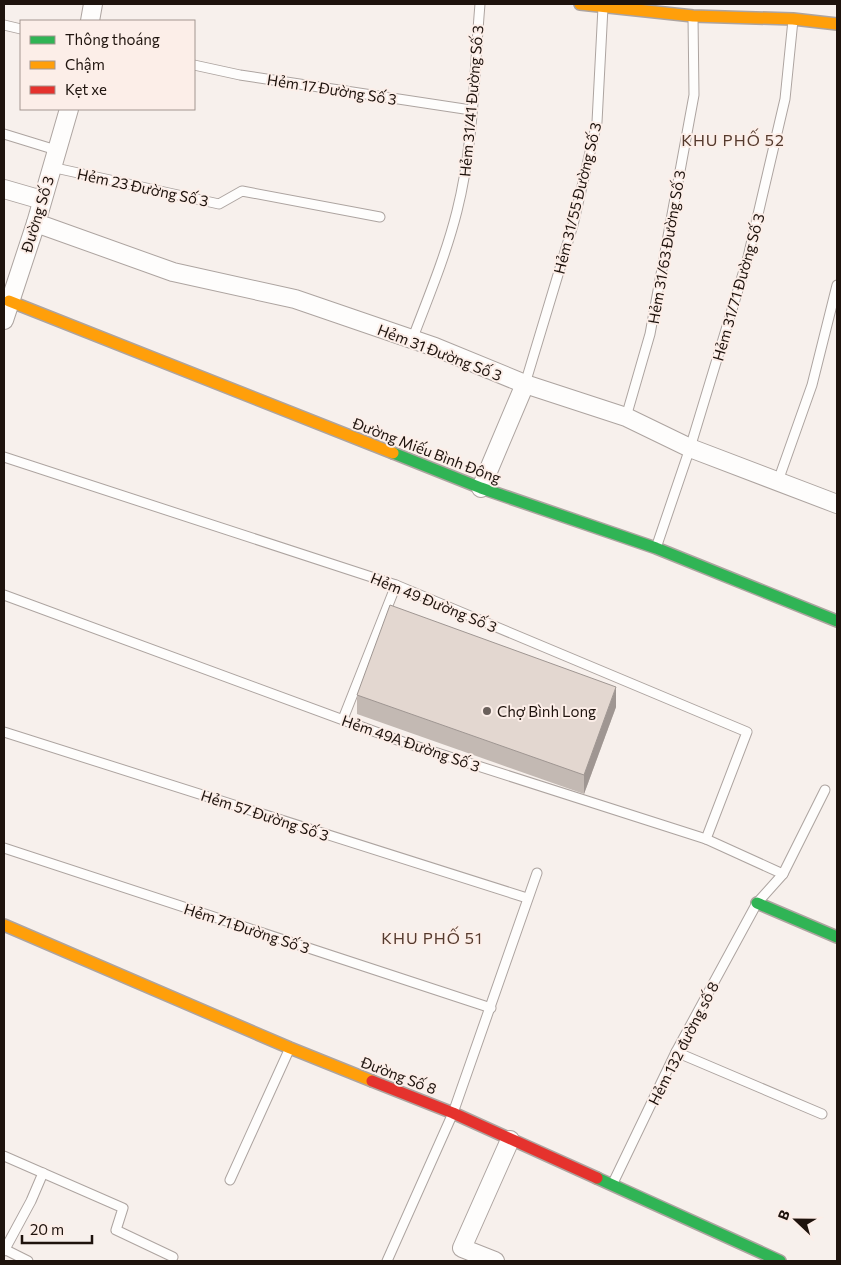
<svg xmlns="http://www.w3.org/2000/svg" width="841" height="1265" font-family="Commissioner,sans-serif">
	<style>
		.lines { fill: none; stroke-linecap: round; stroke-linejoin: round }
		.lane-casing { stroke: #ada4a0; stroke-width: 11 }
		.street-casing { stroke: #ada4a0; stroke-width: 20 }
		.fast-casing { stroke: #ada4a0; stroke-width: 14 }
		.slow-casing { stroke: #ada4a0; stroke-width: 14 }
		.jam-casing { stroke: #ada4a0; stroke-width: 14 }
		.lane { stroke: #fefdfc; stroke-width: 9 }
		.street { stroke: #fefdfc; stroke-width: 18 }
		.fast { stroke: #30b455; stroke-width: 11 }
		.slow { stroke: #ff9f0a; stroke-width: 11 }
		.jam { stroke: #e5322d; stroke-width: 11 }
		.wall { fill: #c3b9b3 }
		.shaded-wall { fill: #9f9692 }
		.building { fill: #e3d7d0; stroke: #9f9692 }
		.poi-dot { fill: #6a605b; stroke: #fceee8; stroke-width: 2 }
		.labels { text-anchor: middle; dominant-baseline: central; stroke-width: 4; stroke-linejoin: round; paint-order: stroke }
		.street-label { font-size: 15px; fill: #1e130d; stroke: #fceee8 }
		.poi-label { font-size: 15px; fill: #1e130d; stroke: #fceee8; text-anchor: start }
		.neighbourhood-label { font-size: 16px; letter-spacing: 1px; fill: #553a2d; stroke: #fceee8 }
	</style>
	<rect width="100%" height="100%" fill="#f7f0ec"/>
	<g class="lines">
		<defs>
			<g id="lane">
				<polyline points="4,25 21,29"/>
				<polyline points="194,65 240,75 471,110"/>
				<polyline points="4,134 56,150"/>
				<polyline points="51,167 219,204 242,191 380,217"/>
				<path d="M 412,340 C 428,298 446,255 457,211 C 474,144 474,73 480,4"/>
				<polyline points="525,384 573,225 597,122 603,7"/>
				<polyline points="626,417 650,334 694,95 693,17"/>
				<polyline points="4,457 396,585 747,732 706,839"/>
				<polyline points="778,481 812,385 837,285"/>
				<polyline points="656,548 690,448 748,257 785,99 793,20"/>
				<polyline points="4,595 403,742 706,839 783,874 757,903 676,1052 613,1183"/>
				<polyline points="343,719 396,585"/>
				<polyline points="4,732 527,898"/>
				<polyline points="4,848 491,1008"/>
				<polyline points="783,874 825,790"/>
				<polyline points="676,1052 822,1114"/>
				<polyline points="4,1156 123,1208 116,1230 173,1257"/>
				<polyline points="230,1180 289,1050"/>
				<polyline points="4,1249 28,1261"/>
				<polyline points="4,1251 31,1201 43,1173"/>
				<polyline points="387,1261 453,1113 537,873"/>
			</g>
			<g id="street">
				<polyline points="90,21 93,4"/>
				<polyline points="4,189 42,200"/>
				<polyline points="36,223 173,272 295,299 435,347 525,384 626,417 690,448 837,504"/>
				<polyline points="4,320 36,223 69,109"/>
				<polyline points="481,488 525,384"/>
				<polyline points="495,1261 462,1248 510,1140"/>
			</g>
			<g id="fast">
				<polyline points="393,453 481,488 656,548 837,621"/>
				<polyline points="757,903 837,937"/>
				<polyline points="597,1178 780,1261"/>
			</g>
			<g id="slow">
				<polyline points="580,4 693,16 793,19 837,24"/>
				<polyline points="9,301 393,453"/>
				<polyline points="4,925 290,1048 372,1081"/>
			</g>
			<polyline id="jam" points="372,1081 453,1113 597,1178"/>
		</defs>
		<use href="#lane" class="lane-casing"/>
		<use href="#street" class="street-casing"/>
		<use href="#fast" class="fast-casing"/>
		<use href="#slow" class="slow-casing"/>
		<use href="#jam" class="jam-casing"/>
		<use href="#lane" class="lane"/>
		<use href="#street" class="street"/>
		<use href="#fast" class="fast"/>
		<use href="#slow" class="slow"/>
		<use href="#jam" class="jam"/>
	</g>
	<polygon class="wall" points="357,695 616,707 584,794 357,714"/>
	<polygon class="shaded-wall" points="616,687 616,707 584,794 584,775"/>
	<polygon class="building" points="390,605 616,687 584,775 357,695"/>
	<circle class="poi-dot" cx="487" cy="711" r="5"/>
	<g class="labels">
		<g class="street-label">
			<text transform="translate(332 89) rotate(9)">Hẻm 17 Đường Số 3</text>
			<text transform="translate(471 101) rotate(-85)">Hẻm 31/41 Đường Số 3</text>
			<text transform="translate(143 187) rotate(12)">Hẻm 23 Đường Số 3</text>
			<text transform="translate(577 198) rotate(-76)">Hẻm 31/55 Đường Số 3</text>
			<text transform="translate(37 214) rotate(-73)">Đường Số 3</text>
			<text transform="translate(666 247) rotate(-80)">Hẻm 31/63 Đường Số 3</text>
			<text transform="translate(738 287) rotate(-74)">Hẻm 31/71 Đường Số 3</text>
			<text transform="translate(440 352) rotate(21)">Hẻm 31 Đường Số 3</text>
			<text transform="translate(427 450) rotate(21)">Đường Miếu Bình Đông</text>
			<text transform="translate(434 602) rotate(22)">Hẻm 49 Đường Số 3</text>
			<text transform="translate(411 743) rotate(19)">Hẻm 49A Đường Số 3</text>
			<text transform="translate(265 815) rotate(18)">Hẻm 57 Đường Số 3</text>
			<text transform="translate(247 928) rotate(18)">Hẻm 71 Đường Số 3</text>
			<text transform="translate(683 1043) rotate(-63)">Hẻm 132 đường số 8</text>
			<text transform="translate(399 1075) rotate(21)">Đường Số 8</text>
		</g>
		<g class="poi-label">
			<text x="497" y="711">Chợ Bình Long</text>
		</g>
		<g class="neighbourhood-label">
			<text x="733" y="139">KHU PHỐ 52</text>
			<text x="432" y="937">KHU PHỐ 51</text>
		</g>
	</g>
	<rect width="841" height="1265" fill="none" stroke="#1e130d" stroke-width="10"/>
	<rect x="20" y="20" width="175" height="90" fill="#fceee8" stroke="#a39690"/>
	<rect x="30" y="36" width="25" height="8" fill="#30b455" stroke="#a39690"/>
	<text x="65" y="45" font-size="15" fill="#1e130d">Thông thoáng</text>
	<rect x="30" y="61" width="25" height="8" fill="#ff9f0a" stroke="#a39690"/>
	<text x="65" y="70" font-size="15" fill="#1e130d">Chậm</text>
	<rect x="30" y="86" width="25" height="8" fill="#e5322d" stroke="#a39690"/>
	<text x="65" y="95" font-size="15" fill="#1e130d">Kẹt xe</text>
	<g transform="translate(796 1220) rotate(292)" stroke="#fceee8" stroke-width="4" paint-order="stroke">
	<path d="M0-4L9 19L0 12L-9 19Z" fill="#1e130d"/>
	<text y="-8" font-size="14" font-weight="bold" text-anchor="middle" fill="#1e130d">B</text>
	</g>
	<path d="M22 1235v8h70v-8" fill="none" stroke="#1e130d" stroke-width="2.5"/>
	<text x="30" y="1235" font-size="15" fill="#1e130d" stroke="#fceee8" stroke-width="4" paint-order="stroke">20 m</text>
</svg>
